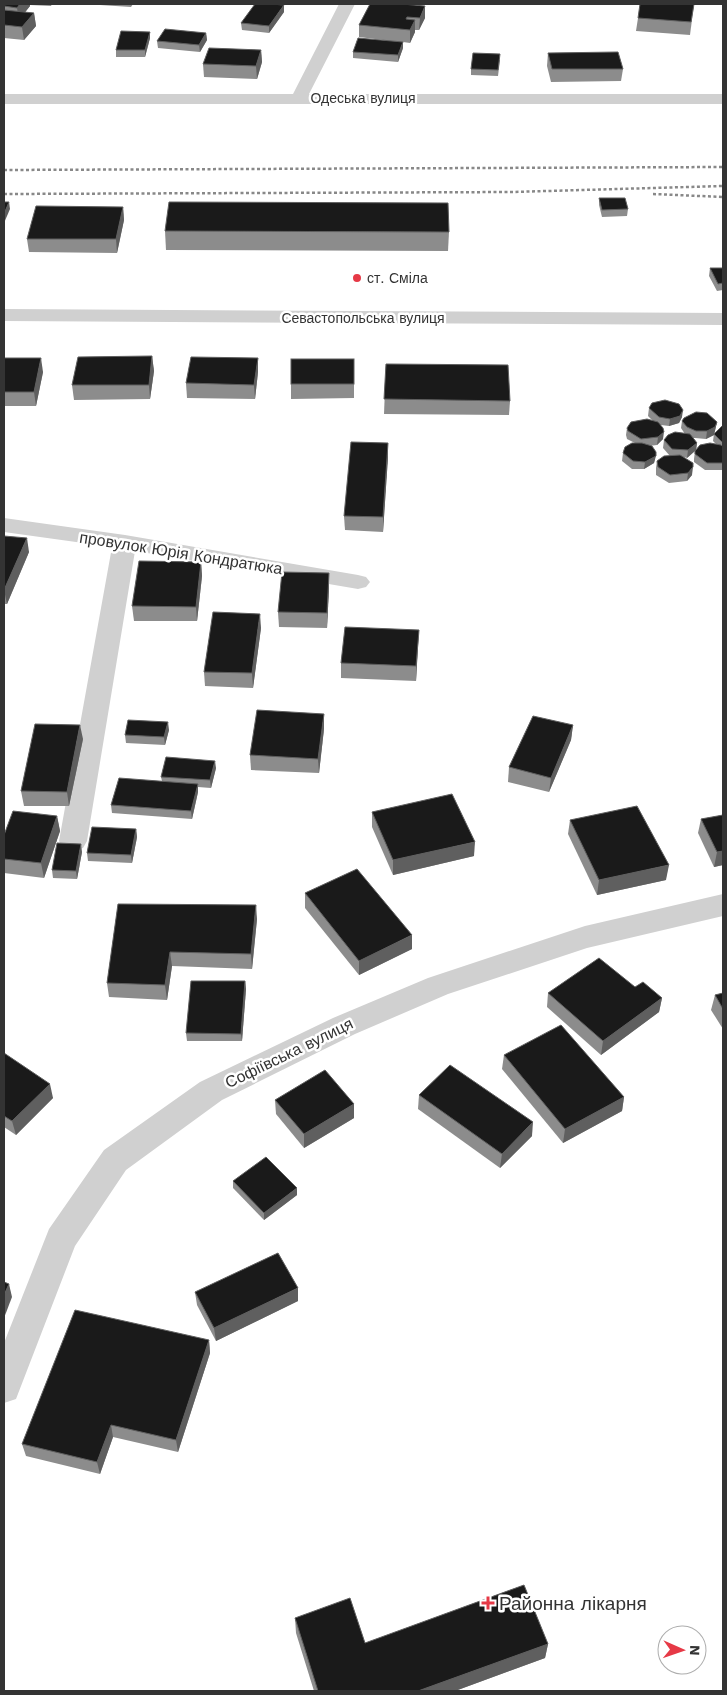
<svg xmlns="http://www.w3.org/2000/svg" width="727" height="1695" font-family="'Work Sans',sans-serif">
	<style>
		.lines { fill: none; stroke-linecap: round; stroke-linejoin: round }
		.street { fill: #d0d0d0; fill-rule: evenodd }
		.rail { stroke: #888; stroke-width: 2.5; stroke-dasharray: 3 2.5; stroke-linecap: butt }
		.wall { fill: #8c8c8c }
		.shaded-wall { fill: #5f5f5f }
		.building { fill: #1a1a1a; stroke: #5f5f5f }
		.poi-dot { fill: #e63946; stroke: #fff; stroke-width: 2 }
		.labels { text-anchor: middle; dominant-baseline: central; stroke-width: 5; stroke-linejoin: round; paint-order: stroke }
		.far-street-label { font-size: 14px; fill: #333; stroke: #fff }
		.far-poi-label { font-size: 14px; fill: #333; stroke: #fff; text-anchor: start }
		.street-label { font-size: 16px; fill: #333; stroke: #fff }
		.near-poi-label { font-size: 19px; fill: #333; stroke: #fff; text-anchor: start }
	</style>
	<rect width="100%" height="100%" fill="#fff"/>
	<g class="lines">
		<g class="street">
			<polygon points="339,4 355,4 309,94 723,94 723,104 4,104 4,94 293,94"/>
			<polygon points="4,309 723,313 723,325 4,321"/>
			<polygon points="4,518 125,535 358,575 366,577 370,582 366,587 358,589 135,551 87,841 83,848 73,851 63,848 59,841 112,547 4,532"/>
			<polygon points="723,894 723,916 587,948 448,994 355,1034 222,1100 126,1170 75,1246 16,1399 4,1403 4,1343 49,1229 104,1150 200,1082 333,1018 428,978 585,926"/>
		</g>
		<g class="rail">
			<polyline points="4,170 723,167"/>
			<polyline points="4,194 512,192 723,186"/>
			<polyline points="653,194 723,197"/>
		</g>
	</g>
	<g class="wall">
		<polygon points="4,4 52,4 51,6 30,5 30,6 25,12 34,13 36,26 24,40 4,38"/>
		<polygon points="100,4 133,4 131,7 100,5"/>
		<polygon points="370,4 416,4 415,5 425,18 419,30 415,30 415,32 410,43 403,42 403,48 398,62 353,58 353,52 391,41 359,37 359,25"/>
		<polygon points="694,4 690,35 636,31 638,18"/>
		<polygon points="284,12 269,33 242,30 241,23"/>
		<polygon points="150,32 150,38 145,57 116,57 116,50"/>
		<polygon points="206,33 207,40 200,52 158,48 157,41"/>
		<polygon points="261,50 262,62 257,79 204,77 203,64"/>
		<polygon points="548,53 623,69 621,81 551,82 547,66"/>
		<polygon points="500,60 498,76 471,75 471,69"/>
		<polygon points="599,198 628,209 627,216 602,217 599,205"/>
		<polygon points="123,207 124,220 117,253 29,252 27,239"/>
		<polygon points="165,231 449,232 448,251 166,250"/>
		<polygon points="710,268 723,268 723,290 717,291 709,276"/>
		<polygon points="152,356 154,371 150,399 74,400 72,385"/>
		<polygon points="4,358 43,372 36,406 4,406"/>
		<polygon points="258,358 258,372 255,399 187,398 186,383"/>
		<polygon points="354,359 354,398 291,399 291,384"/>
		<polygon points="386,364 510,401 509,415 384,414"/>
		<polygon points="649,408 682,417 679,423 669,426 661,425 663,439 657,445 649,446 656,452 654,463 644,469 632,469 622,461 623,453 635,443 627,439 626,435 627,428 653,421 648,416"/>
		<polygon points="682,421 717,422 714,435 706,439 695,438 693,438 697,443 696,450 716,444 713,441 714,434 723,425 723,470 705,470 694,462 694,459 695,451 687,458 684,457 692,475 687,481 669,483 656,475 656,468 657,461 670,456 663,448 664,440 685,434 681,428"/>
		<polygon points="388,457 383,532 345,530 344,516"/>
		<polygon points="4,536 29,552 7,604 4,604"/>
		<polygon points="201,562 202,576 197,621 134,621 132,606"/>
		<polygon points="329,573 329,588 327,628 279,627 278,612"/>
		<polygon points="261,628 253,688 205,686 204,672"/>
		<polygon points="419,630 416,681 341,678 341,663"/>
		<polygon points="573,725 571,740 549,792 508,782 509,767"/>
		<polygon points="324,729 319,773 251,770 250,755"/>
		<polygon points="169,730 165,745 126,743 125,735"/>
		<polygon points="83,739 69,806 24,806 21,791"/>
		<polygon points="216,768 211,788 198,787 198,792 192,819 112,813 111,805 162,781 161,777"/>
		<polygon points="372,812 474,856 393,875 372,827"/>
		<polygon points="723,815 723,865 714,867 698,833 701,819"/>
		<polygon points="57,816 60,831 44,878 4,873 4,835"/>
		<polygon points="570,820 666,880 597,895 568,834"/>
		<polygon points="136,829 137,837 132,863 88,861 87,853"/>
		<polygon points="82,852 77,879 53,878 52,870"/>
		<polygon points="305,893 412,949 359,975 305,908"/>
		<polygon points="118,904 257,919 252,969 172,966 167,1000 109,997 107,983"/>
		<polygon points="245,981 246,989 242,1041 187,1041 186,1033"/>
		<polygon points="635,987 662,998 659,1012 601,1055 547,1007 548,993"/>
		<polygon points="723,993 723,1029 711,1010 715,995"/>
		<polygon points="4,1053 53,1098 16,1135 4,1127"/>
		<polygon points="504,1055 624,1097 622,1111 563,1143 502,1069"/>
		<polygon points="419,1095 532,1136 500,1168 418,1109"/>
		<polygon points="275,1100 354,1104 354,1118 304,1148 276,1114"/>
		<polygon points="233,1181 297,1195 264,1220 233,1188"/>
		<polygon points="195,1292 298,1301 216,1341 197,1305"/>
		<polygon points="209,1340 210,1353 178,1452 113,1437 100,1474 26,1456 22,1444"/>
		<polygon points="295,1618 365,1643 548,1644 545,1658 455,1691 314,1691 296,1633"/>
	</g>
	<g class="shaded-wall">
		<polygon points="20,4 30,4 30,6 19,20 17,8"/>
		<polygon points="284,5 284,12 269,33 269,26"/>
		<polygon points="425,6 425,18 419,30 420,18"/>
		<polygon points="34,13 36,26 24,40 22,27"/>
		<polygon points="415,20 415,32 410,43 410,30"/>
		<polygon points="150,32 150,38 145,57 145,50"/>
		<polygon points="206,33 207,40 200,52 199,45"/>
		<polygon points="403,42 403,48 398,62 398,55"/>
		<polygon points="261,50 262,62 257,79 256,66"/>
		<polygon points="9,202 10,209 4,223 4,214"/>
		<polygon points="123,207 124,220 117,253 116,239"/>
		<polygon points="152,356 154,371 150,399 149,385"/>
		<polygon points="41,358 43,372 36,406 34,392"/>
		<polygon points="258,358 258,372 255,399 254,385"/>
		<polygon points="683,410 682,417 679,423 669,426 670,419"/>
		<polygon points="717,422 714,435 706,439 707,431"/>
		<polygon points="664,432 663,439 657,445 658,437"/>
		<polygon points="388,443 388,457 383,532 383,517"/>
		<polygon points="697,443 696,450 687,458 688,450"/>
		<polygon points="656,456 654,463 644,469 645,462"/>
		<polygon points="693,467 692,475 687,481 688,473"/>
		<polygon points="27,538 29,552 7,604 4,590"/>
		<polygon points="201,562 202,576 197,621 196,607"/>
		<polygon points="329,573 329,588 327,628 327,613"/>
		<polygon points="260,614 261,628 253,688 252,673"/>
		<polygon points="419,630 418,645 416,681 416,666"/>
		<polygon points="324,714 324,729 319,773 318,759"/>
		<polygon points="168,722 169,730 165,745 164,737"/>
		<polygon points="80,725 83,739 69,806 67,792"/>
		<polygon points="573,725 571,740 549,792 551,778"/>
		<polygon points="215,761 216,768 211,788 210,780"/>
		<polygon points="198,784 198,792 192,819 191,811"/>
		<polygon points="57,816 60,831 44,878 41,863"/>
		<polygon points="136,829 137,837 132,863 131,855"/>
		<polygon points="475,842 474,856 393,875 393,860"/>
		<polygon points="81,844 82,852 77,879 76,871"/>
		<polygon points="723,851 723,865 714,867 717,852"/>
		<polygon points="669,865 666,880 597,895 599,880"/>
		<polygon points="256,905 257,919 252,969 251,954"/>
		<polygon points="412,935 412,949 359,975 359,961"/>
		<polygon points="170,952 172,966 167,1000 165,985"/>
		<polygon points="245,981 246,989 242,1041 241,1034"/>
		<polygon points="662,998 659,1012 601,1055 603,1041"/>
		<polygon points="50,1084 53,1098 16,1135 12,1121"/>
		<polygon points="624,1097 622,1111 563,1143 565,1129"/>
		<polygon points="354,1104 354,1118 304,1148 304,1134"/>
		<polygon points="533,1122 532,1136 500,1168 502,1154"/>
		<polygon points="297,1188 297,1195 264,1220 264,1213"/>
		<polygon points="9,1284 12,1297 4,1318 4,1295"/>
		<polygon points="298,1288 298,1301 216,1341 214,1328"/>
		<polygon points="209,1340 210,1353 178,1452 176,1440"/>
		<polygon points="111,1425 113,1437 100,1474 97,1462"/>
		<polygon points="548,1644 545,1658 455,1691 418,1691"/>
	</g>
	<g class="building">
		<polygon points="4,4 20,4 17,8 4,6"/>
		<polygon points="255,4 271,4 284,5 269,26 241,23"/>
		<polygon points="370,4 402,4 425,6 420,18 407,17 406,19 415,20 410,30 359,25"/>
		<polygon points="640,4 694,4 691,22 638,18"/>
		<polygon points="4,10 34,13 22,27 4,25"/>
		<polygon points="165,29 206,33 199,45 157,41"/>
		<polygon points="121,31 150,32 145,50 116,50"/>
		<polygon points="358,38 403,42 398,55 353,52"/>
		<polygon points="209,48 261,50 256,66 203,64"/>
		<polygon points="618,52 623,69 552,69 548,53"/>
		<polygon points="473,53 500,54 498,70 471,69"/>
		<polygon points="599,198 625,198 628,209 602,210"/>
		<polygon points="4,202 9,202 4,214"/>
		<polygon points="169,202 448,203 449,232 165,231"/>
		<polygon points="36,206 123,207 116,239 27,239"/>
		<polygon points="710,268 723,268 723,283 718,284"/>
		<polygon points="152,356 149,385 72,385 78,357"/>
		<polygon points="191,357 258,358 254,385 186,383"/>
		<polygon points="4,358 41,358 34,392 4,392"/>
		<rect x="291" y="359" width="63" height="25"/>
		<polygon points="386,364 508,365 510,401 384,399"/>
		<polygon points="665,400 679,404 683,410 680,416 670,419 659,417 649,408 652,403"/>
		<polygon points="696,412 707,413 717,422 715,427 707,431 696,431 687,427 682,421 684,418"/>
		<polygon points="647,419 658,422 663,428 664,432 658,437 641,439 628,431 627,428 631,422"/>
		<polygon points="723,425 723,443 714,434"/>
		<polygon points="675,432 690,434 697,443 688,450 672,449 664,440 668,435"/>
		<polygon points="351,442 388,443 383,517 344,516"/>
		<polygon points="632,443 642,443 652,446 656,452 656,456 645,462 633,461 623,453 625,447"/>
		<polygon points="710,443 721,445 723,447 723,463 707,463 695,454 695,451 700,445"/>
		<polygon points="680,455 693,463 693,467 688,473 670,475 658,467 657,461 664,456"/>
		<polygon points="4,536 27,538 4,590"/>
		<polygon points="139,561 201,562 196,607 132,606"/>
		<polygon points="282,572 329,573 327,613 278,612"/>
		<polygon points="213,612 260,614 252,673 204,672"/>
		<polygon points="345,627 419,630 416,666 341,663"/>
		<polygon points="257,710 324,714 318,759 250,755"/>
		<polygon points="533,716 573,725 551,778 509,767"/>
		<polygon points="128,720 168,722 164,737 125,735"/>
		<polygon points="35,724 80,725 67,792 21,791"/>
		<polygon points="166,757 215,761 210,780 161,777"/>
		<polygon points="119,778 198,784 191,811 111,805"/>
		<polygon points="452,794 475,842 393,860 372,812"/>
		<polygon points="637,806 669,865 599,880 570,820"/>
		<polygon points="13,811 57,816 41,863 4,859 4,835"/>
		<polygon points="723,815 723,851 717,852 701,819"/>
		<polygon points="92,827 136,829 131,855 87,853"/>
		<polygon points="57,843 81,844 76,871 52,870"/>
		<polygon points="357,869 412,935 359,961 305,893"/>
		<polygon points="118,904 256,905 251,954 170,952 165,985 107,983"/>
		<polygon points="599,958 635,987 643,982 662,998 603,1041 548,993"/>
		<polygon points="191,981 245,981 241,1034 186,1033"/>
		<polygon points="723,993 723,1009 715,995"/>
		<polygon points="561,1025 624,1097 565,1129 504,1055"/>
		<polygon points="4,1053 50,1084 12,1121 4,1116"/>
		<polygon points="450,1065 533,1122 502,1154 419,1095"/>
		<polygon points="325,1070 354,1104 304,1134 275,1100"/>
		<polygon points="266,1157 297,1188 264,1213 233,1181"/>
		<polygon points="278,1253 298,1288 214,1328 195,1292"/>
		<polygon points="4,1282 9,1284 4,1295"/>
		<polygon points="75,1310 209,1340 176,1440 111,1425 97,1462 22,1444"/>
		<polygon points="524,1585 548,1644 418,1691 318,1691 295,1618 350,1598 365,1643"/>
	</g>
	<g class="poi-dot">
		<circle cx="357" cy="278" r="5"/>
		<path d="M485.5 1595.5h5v5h5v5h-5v5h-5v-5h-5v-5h5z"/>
	</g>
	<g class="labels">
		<g class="far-street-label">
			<text x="363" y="98">Одеська вулиця</text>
			<text x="363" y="318">Севастопольська вулиця</text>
		</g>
		<g class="far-poi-label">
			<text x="367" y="278">ст. Сміла</text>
		</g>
		<g class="street-label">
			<text transform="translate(181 553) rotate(9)">провулок Юрія Кондратюка</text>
			<text transform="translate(289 1053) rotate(-26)">Софіївська вулиця</text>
		</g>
		<g class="near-poi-label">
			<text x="499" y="1603">Районна лікарня</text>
		</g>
	</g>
	<rect width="727" height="1695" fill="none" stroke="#333333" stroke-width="10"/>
	<g transform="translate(682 1650) rotate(92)"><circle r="24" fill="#ffffff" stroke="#adadad"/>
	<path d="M0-4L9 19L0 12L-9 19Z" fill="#e63946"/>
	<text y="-8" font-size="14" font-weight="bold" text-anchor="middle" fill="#333333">N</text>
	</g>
</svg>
